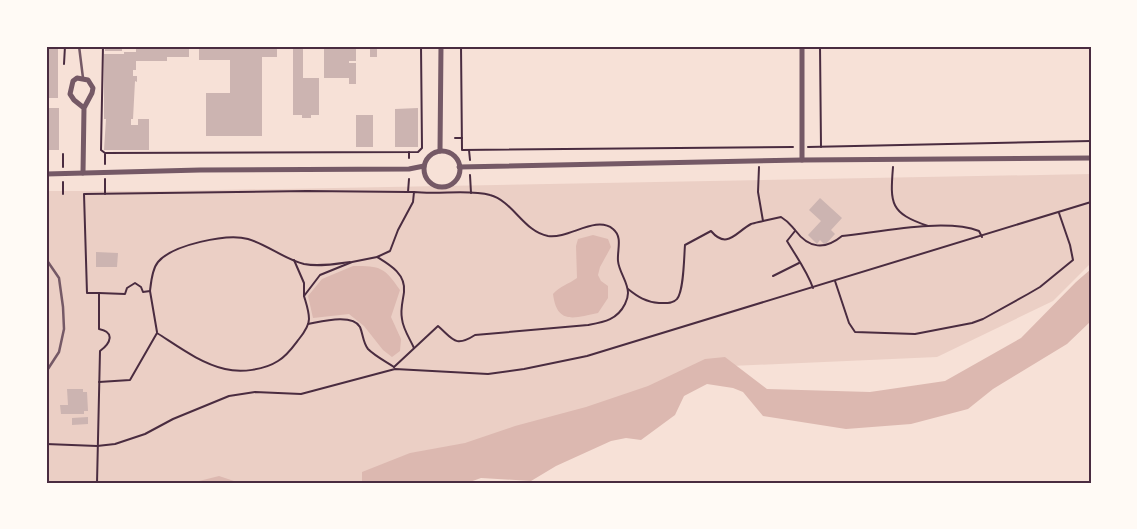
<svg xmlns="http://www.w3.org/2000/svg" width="1137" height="529" font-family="Montserrat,sans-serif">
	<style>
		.green { fill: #ebcfc5 }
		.water { fill: #dcb8b0 }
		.building { fill: #ccb4b1 }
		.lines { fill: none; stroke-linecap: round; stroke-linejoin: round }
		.path { stroke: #4a2c40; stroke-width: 2 }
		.service { stroke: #755966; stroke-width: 2.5 }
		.minor { stroke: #755966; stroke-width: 5 }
		.neatline { fill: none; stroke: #4a2c40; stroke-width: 2 }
	</style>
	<rect width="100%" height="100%" fill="#f7e1d7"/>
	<polygon class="green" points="1091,174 1091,263 1053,301 937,357 709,367 648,404 362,483 46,483 46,191 166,191"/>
	<g class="water">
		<path d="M 593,235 L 608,239 L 611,247 L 600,267 L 598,275 L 601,281 L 608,286 L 608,298 L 598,313 C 574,318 557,325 553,294 C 560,286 569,284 577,278 L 576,246 L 578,239 Z"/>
		<path d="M 353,266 C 381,266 384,267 400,290 L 391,317 L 401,339 L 400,351 L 392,357 L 383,350 L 364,326 L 349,314 L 313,318 L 308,296 L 322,279 Z"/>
		<polygon points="1091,269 1091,321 1067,344 993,389 968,409 911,424 846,429 763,416 743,392 733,388 707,384 684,396 675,415 641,440 626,438 611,441 556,466 531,481 481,478 467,483 362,483 362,472 410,453 465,443 515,426 586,407 648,386 705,359 725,357 767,389 870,392 945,381 1021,338 1076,282"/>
		<polygon points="219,476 240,483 191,483"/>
	</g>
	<g class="building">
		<rect x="46" y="46" width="12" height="52"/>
		<rect x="105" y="46" width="17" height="5"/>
		<polygon points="122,46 189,46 189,57 167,57 167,61 136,61 136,70 133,70 133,76 137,76 137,82 135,81 133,119 131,119 131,125 138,125 138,119 149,119 149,150 104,150 106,119 104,119 104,54 124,54 124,52 136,52 136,48 122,48"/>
		<polygon points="199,46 277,46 277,57 262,57 262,136 206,136 206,93 230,93 230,60 199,60"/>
		<polygon points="293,46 303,46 303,78 319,78 319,115 311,115 311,118 302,118 302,115 293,115"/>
		<polygon points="324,46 349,46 349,63 356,63 356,84 349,84 349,78 324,78"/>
		<rect x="349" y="46" width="7" height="15"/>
		<rect x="370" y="46" width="7" height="11"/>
		<rect x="46" y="108" width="13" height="42"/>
		<polygon points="418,108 418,147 395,147 395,109"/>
		<rect x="356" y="115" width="17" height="32"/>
		<polygon points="820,198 842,218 831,230 835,234 825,245 820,240 817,244 808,235 821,221 809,210"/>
		<polygon points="96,252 118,253 117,267 96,267"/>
		<polygon points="67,389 83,389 83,392 87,392 88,411 84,411 84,414 61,414 60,405 68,405"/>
		<polygon points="88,417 88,424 72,425 72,418"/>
	</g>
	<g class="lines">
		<g class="path">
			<polyline points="103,46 101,150 105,153 418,152 422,148 421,46"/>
			<polyline points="461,46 462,150 793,147"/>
			<polyline points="820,46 821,147"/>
			<polyline points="64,64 65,46"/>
			<polyline points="455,138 462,138"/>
			<polyline points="808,147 1091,141"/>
			<polyline points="469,150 470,160"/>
			<polyline points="63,154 63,167"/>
			<polyline points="409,158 409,152"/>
			<polyline points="105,164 105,154"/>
			<path d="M 893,167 C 890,204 890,213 928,226"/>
			<polyline points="470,175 471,193"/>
			<polyline points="105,179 105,194"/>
			<polyline points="409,179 408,192 414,192"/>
			<polyline points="63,182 63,194"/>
			<path d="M 763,221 L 781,217 C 789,222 789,223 795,230 C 809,249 825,250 842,236 C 880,232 945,218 979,231 L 982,237"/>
			<path d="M 795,231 L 787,241 C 796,256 807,271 813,288"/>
			<path d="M 377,257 C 390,265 406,274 404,292 C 403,301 400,309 402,319 C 403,329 410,339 414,348"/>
			<polyline points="294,260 304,283 304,296"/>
			<polyline points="773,276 799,263"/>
			<polyline points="835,281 849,323 855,332 915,334 972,323 983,319 1028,294 1040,287 1073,260 1070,245 1059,213"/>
			<path d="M 628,289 C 638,297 646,302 659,303 C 665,303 673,304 677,299 C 684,291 684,256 685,245 L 711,231 C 727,250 736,232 751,224 C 754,223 759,222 763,221 L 758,192 L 759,167"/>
			<path d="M 150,291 C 151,282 152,269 158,262 C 172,245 227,233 248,239 C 268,245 284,259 304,264 C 319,267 336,264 350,262"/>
			<polyline points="99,293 125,294 127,288 135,283 141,287 143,292 150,291 157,332"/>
			<path d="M 308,324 C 320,322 352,313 360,327 C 363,334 363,343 368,349 C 375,356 385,361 394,367"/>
			<path d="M 99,382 L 130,380 L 157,333 C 179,347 200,363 225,369 C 241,373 264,370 278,361 C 287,356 293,347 299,339 C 303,334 309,325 309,319 C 309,311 306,303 304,296 L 320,275 L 352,262 L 377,257 L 390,251 L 398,230 L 413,202 L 414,192 C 438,195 469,189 490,195 C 513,201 524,232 548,236 C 569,239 596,215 613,229 C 623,237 617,250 618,261 C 619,272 628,282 628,293 C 628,298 627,300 625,304 C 617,320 604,322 588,325 L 475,335 C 455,348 453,339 438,326 L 394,367"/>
			<polyline points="46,444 97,446 115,444 145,434 173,419 229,396 255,392 301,394 395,369 488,374 524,369 587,356 1091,202"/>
			<path d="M 97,483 L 100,351 C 111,343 115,332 99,329 L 99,293 L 87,293 L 84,194 L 307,191 L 408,192"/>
		</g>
		<g class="service">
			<polyline points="79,46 83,78"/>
			<polyline points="46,259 59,278 63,307 64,329 59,352 46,372"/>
		</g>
		<g class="minor">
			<polyline points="802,46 802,160"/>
			<polyline points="440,151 441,46"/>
			<circle cx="442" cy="169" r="18"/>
			<polyline points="459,167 802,160 1091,158"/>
			<polyline points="83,173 84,108 92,93 93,88 88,80 77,78 73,81 70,94 74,100 84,108"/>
			<polyline points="46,174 200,170 409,169 424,166"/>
		</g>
	</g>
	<rect width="1137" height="529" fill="none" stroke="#fffaf5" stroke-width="95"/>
	<rect x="48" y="48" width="1042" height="434" class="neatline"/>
</svg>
